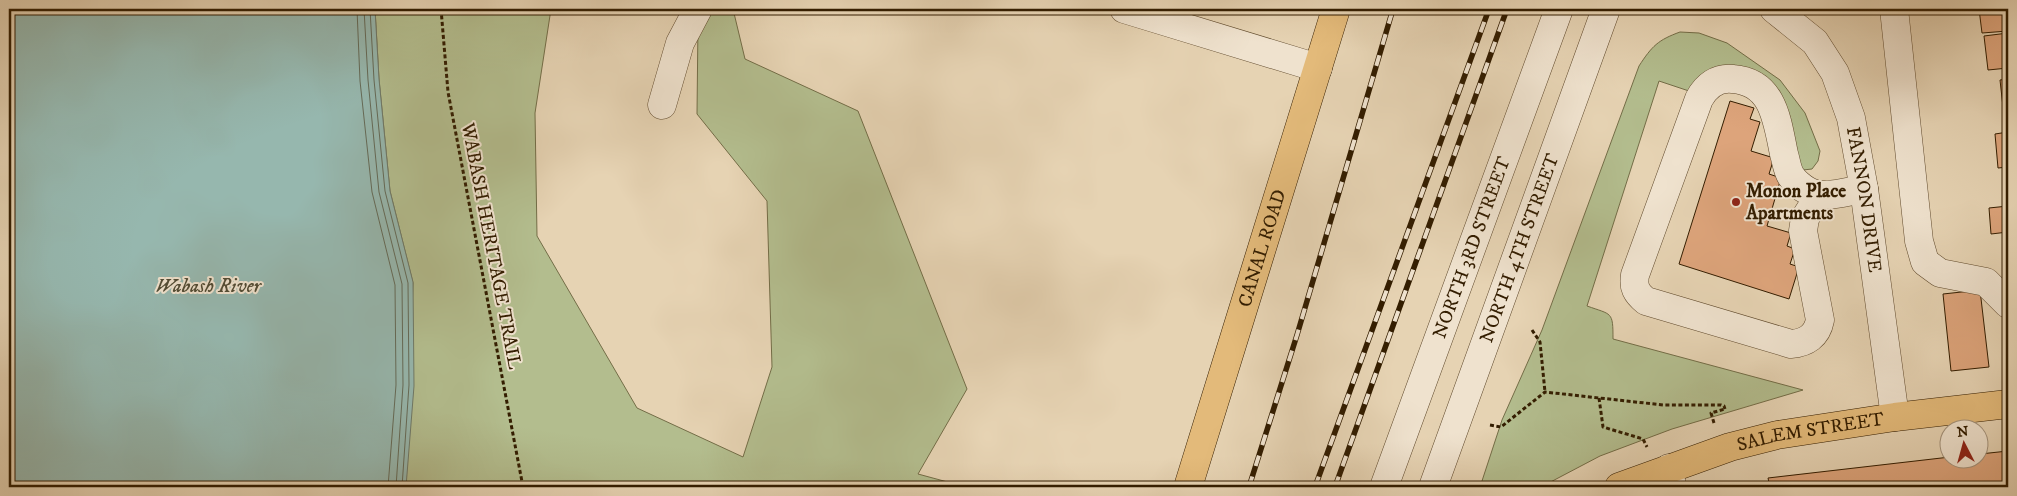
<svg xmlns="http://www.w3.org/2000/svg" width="2017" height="496" font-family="'IM FELL DW Pica',serif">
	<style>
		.green { fill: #b3bd8e; stroke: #736d47 }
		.water { fill: #96b7ae; stroke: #6e7968 }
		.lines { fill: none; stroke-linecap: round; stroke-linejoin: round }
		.shore { stroke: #646a57; stroke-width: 1 }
		.building { fill: #dda47b; stroke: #331d00 }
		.minor-casing { stroke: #604a2d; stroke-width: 29 }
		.major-casing { stroke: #331d00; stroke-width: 29 }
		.path { stroke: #331d00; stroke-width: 3; stroke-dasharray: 4 2.5; stroke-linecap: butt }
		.minor { stroke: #efe2ce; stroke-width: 28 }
		.major { stroke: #e3ba7a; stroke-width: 28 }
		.rail-casing { stroke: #331d00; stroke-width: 5.5 }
		.rail { stroke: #efe2ce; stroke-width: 4; stroke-dasharray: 11; stroke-linecap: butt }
		.poi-dot { fill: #8f2418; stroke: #efe2ce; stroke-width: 2 }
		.labels { text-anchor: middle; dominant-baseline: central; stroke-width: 4; stroke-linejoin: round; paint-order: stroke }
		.poi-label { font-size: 19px; font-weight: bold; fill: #331d00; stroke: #efe2ce; text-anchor: start }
		.street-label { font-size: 19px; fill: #331d00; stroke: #efe2ce }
		.water-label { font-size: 20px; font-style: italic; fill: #514b34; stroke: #efe2ce }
	</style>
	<rect width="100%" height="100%" fill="#e6d3b3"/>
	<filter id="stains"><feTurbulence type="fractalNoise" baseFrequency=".004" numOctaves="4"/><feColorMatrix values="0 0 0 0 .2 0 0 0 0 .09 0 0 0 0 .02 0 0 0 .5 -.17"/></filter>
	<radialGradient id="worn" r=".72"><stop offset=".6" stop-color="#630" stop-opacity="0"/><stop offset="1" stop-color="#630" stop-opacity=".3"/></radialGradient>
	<g class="green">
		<polygon points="375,9 551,9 535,113 537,236 637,408 743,457 772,367 767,201 697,114 698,22 718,9 733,9 745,59 858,111 967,389 918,474 966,487 406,487 413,283 390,191 379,79"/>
		<path d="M 1680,32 L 1699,33 L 1727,43 L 1780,80 L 1805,113 L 1820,151 L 1818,161 L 1812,169 L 1803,170 L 1797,160 L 1772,87 L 1689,91 L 1659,81 L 1587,306 C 1612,315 1613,311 1613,339 L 1803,390 L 1672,429 L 1600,456 L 1541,487 L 1480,487 L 1502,420 L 1542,330 L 1639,66 C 1652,46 1658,40 1680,32 Z"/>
	</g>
	<polygon class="water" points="9,9 375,9 379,79 390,191 413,282 414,386 406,487 9,487"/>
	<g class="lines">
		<g class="shore">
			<polyline points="357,9 360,81 372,192 395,285 396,385 388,487"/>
			<polyline points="364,9 368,80 379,192 402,284 403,385 396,487"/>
			<polyline points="370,9 374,80 385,191 408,283 409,385 402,487"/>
		</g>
	</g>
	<g class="building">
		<polygon points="1979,9 2008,9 2008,31 1982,33"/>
		<polygon points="2008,33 2008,68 1988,70 1984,36"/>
		<polygon points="2008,79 2008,124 2005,125 2000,80"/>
		<polygon points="1730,101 1754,108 1750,119 1760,122 1751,151 1774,158 1769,174 1781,178 1767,226 1791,233 1787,246 1795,249 1790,264 1799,267 1789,299 1679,264"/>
		<polygon points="2008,132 2008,167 1998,168 1995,134"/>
		<polygon points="2008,206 2008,232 1991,234 1989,208"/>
		<polygon points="1980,290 1989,367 1951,371 1943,294"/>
		<polygon points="2008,451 2008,487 1770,487 1768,478 1950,457 1980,458 1980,454"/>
	</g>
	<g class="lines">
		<defs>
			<g id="minor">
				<polyline points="1124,9 1318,68"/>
				<path id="s1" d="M 1774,9 L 1815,42 L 1835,73 L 1851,118 L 1864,189 L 1895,417"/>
				<polyline points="1894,9 1919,241 1925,262 1940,273 1986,282 2008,304"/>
				<polyline points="662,105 680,43 698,9"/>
				<path d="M 1819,196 L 1805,218 L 1803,231 L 1820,320 C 1817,336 1806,343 1791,344 L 1646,301 C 1636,293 1633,287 1635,275 L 1699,99 C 1706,86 1717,77 1733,79 C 1774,82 1777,121 1784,154 C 1786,160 1787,170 1791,176 C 1794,181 1802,188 1808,191 C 1823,200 1847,191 1864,189"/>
				<polyline points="1669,468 1672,487"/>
				<path id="s2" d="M 1384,487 L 1559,9"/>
				<path id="s3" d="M 1433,487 L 1606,9"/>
			</g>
			<g id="major">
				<path id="s4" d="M 1188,487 L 1336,9"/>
				<path id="s5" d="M 1619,487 L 1730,447 L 1777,435 L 1895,417 L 2008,404"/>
			</g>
		</defs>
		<use href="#minor" class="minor-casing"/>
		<use href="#major" class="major-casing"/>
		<g class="path">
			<polyline points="441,9 448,92 523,487"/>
			<polyline points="1532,330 1540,342 1545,392"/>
			<polyline points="1599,398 1603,427 1643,439 1647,447"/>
			<polyline points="1714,423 1711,413 1725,409"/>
			<polyline points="1490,425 1501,427 1545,392 1663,405 1721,405 1724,406 1725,409"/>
		</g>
		<use href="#minor" class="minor"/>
		<use href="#major" class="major"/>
		<defs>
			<g id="rail">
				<polyline points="1249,487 1297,335 1393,9"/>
				<polyline points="1315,487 1489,9"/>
				<polyline points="1335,487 1507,9"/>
			</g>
		</defs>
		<use href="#rail" class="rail-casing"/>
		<use href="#rail" class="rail"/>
	</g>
	<circle class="poi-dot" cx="1736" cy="202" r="5"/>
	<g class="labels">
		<g class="poi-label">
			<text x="1746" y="191">Monon Place<tspan x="1746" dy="22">Apartments</tspan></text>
		</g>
		<g class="street-label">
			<text stroke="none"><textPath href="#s1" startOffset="220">FANNON DRIVE</textPath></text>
			<text transform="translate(491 246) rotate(79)">WABASH HERITAGE TRAIL</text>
			<text stroke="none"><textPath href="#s4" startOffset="250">CANAL ROAD</textPath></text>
			<text stroke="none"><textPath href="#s2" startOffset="255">NORTH 3RD STREET</textPath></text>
			<text stroke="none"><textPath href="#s3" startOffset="254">NORTH 4TH STREET</textPath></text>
			<text stroke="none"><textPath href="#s5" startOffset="200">SALEM STREET</textPath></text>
		</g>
		<g class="water-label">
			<text x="208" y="286">Wabash River</text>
		</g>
	</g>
	<rect width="2017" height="496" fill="none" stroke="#e6d3b3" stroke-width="30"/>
	<rect x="10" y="10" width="1997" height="476" fill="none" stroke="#331d00" stroke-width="2.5"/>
	<rect x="15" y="15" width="1987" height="466" fill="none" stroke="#331d00"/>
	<g transform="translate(1964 444) rotate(354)"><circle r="24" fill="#efe2ce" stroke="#a4937c"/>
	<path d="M0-4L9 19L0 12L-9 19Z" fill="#8f2418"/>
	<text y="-8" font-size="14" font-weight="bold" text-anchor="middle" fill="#331d00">N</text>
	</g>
	<rect width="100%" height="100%" filter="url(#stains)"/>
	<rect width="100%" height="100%" fill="url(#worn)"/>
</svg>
